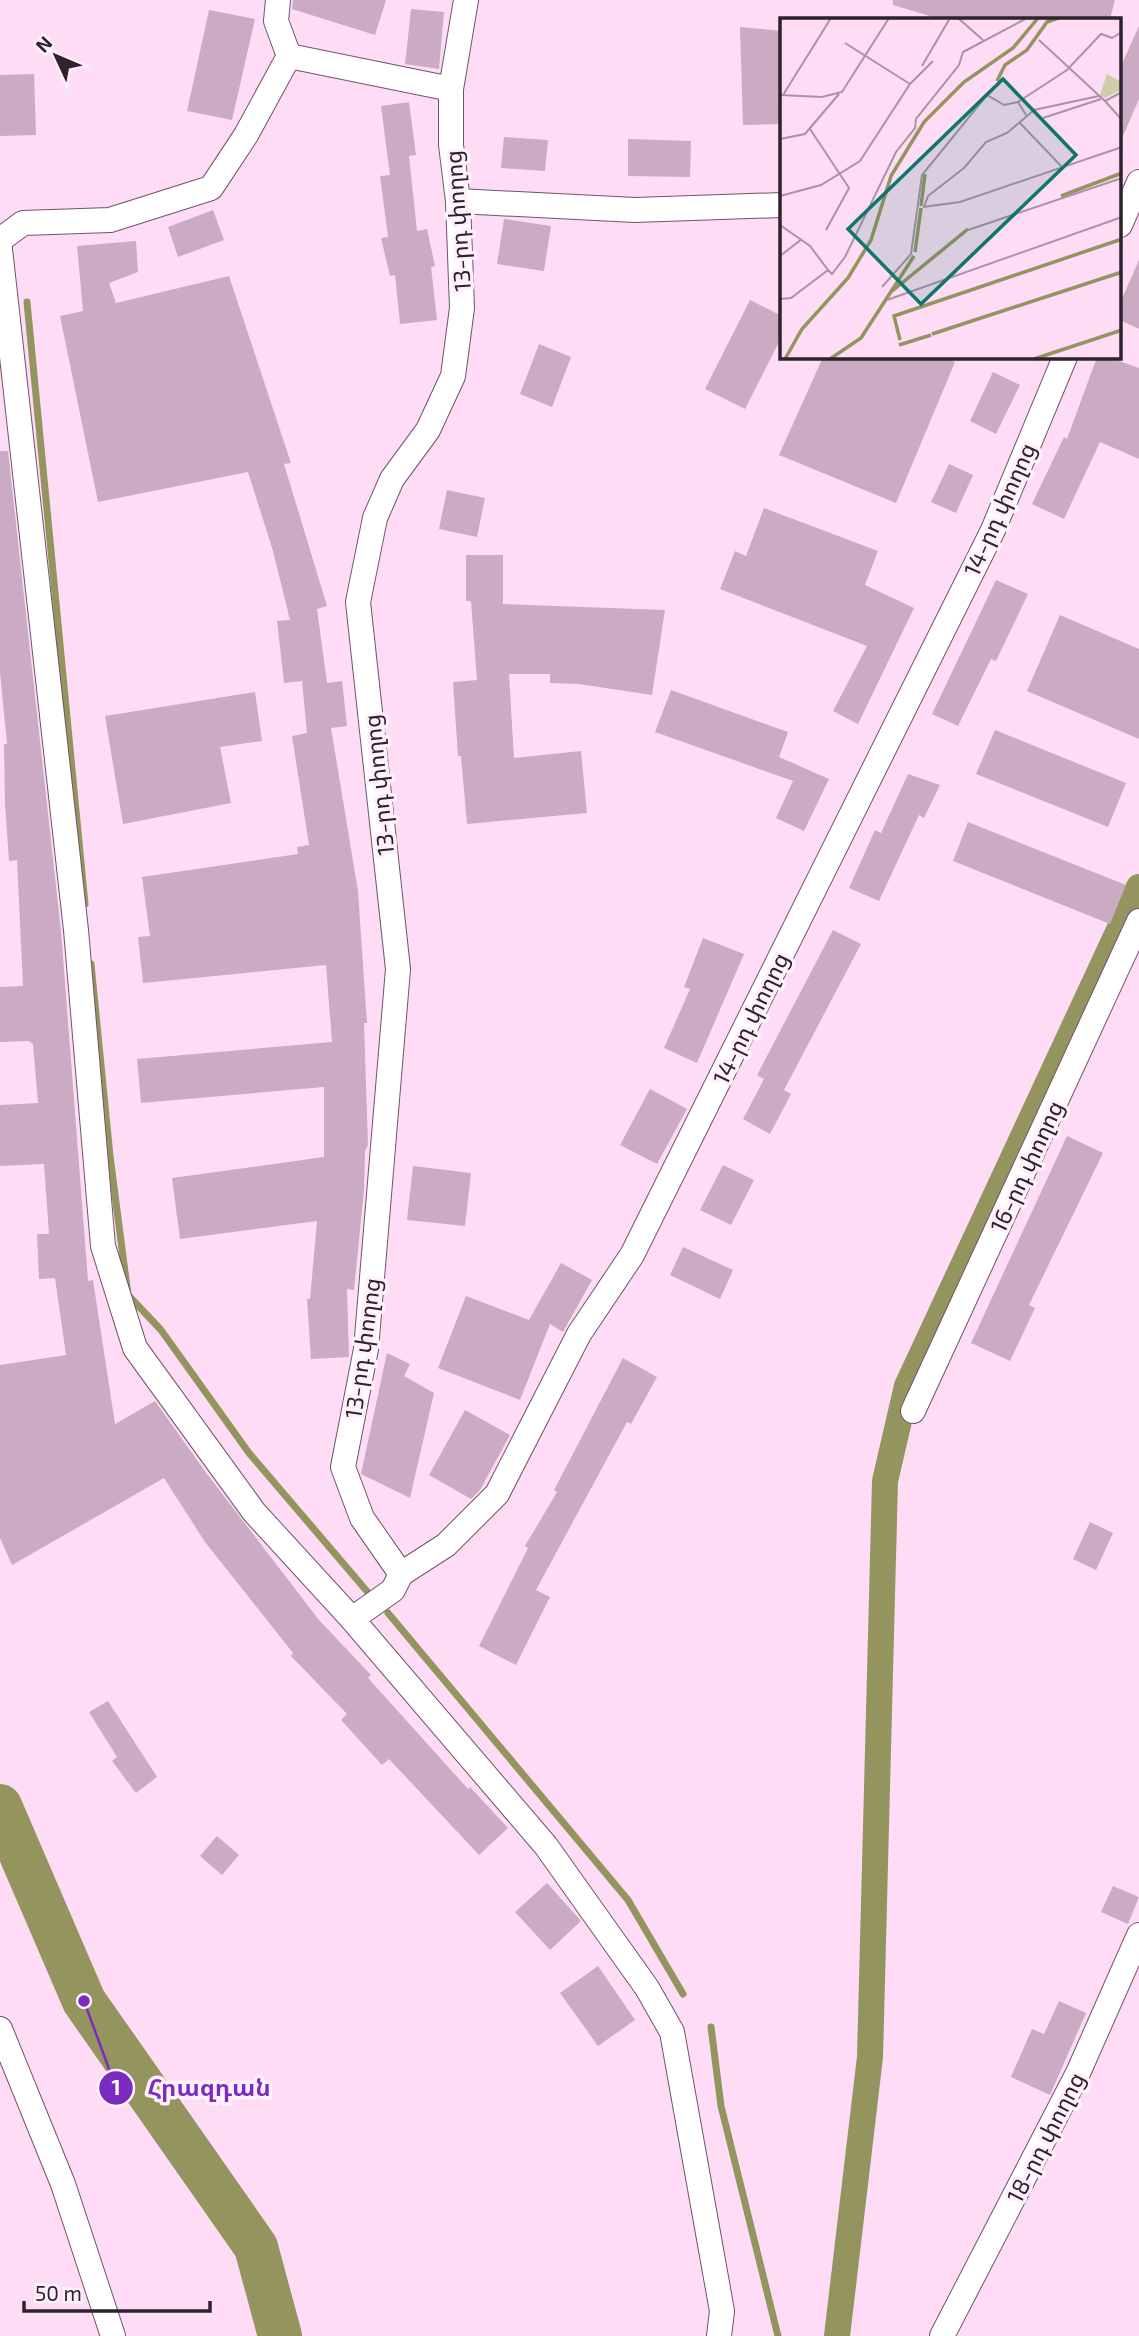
<svg xmlns="http://www.w3.org/2000/svg" width="1139" height="2336" font-family="'Exo 2','Noto Sans Armenian',sans-serif">
	<style>
		.lines { fill: none; stroke-linecap: round; stroke-linejoin: round }
		.stream { stroke: #94945e; stroke-width: 7 }
		.canal { stroke: #94945e; stroke-width: 26 }
		.river { stroke: #94945e; stroke-width: 44 }
		.building { fill: #cbabc3 }
		.street-casing { stroke: #705469; stroke-width: 26 }
		.street { stroke: #fff; stroke-width: 24 }
		.labels { text-anchor: middle; dominant-baseline: central; stroke-width: 7; stroke-linejoin: round; paint-order: stroke }
		.street-label { font-size: 23px; fill: #2e222b; stroke: #fef1fb }
		.inset-river { fill: none; stroke: #94945e; stroke-width: 3.5 }
		.inset-road { fill: none; stroke: #ab92a4; stroke-width: 2 }
		.view { fill: #0f766e; fill-opacity: 0.15; stroke: #0f766e; stroke-width: 3.5 }
		.inset-edge { fill: none; stroke: #2e222b; stroke-width: 3.5 }
		.leader { fill: none; stroke: #7b2cbf; stroke-width: 2.5 }
		.callout-dot { fill: #7b2cbf; stroke: #fef1fb; stroke-width: 2.5 }
		.mark-label { font-size: 21px; text-anchor: middle; font-weight: bold; fill: #fff }
		.callout-label { font-size: 24px; text-anchor: middle; font-weight: bold; fill: #7b2cbf; stroke: #fef1fb; stroke-width: 7; stroke-linejoin: round; paint-order: stroke }
	</style>
	<rect width="100%" height="100%" fill="#fedcf5"/>
	<g class="lines">
		<g class="stream">
			<polyline points="27,302 85,904"/>
			<polyline points="91,964 110,1156 128,1295 161,1330 249,1453 371,1596"/>
			<polyline points="388,1613 628,1900 683,1994"/>
			<polyline points="711,2027 721,2106 778,2336"/>
		</g>
		<polyline class="canal" points="837,2336 870,2057 885,1481 907,1386 1139,887"/>
		<polyline class="river" points="0,1806 84,2001 256,2247 280,2336"/>
	</g>
	<g class="building">
		<polygon points="293,0 386,0 375,35 292,9"/>
		<polygon points="893,0 1115,0 1110,19 940,19 893,5"/>
		<polygon points="411,9 444,12 439,69 405,64"/>
		<polygon points="209,10 255,19 232,120 187,111"/>
		<polygon points="1139,26 1139,99 1120,143 1120,68"/>
		<polygon points="740,27 782,31 782,124 743,125"/>
		<polygon points="34,74 36,135 0,136 0,75"/>
		<polygon points="409,102 416,155 409,156 417,231 427,229 435,266 431,267 437,320 400,324 395,275 390,276 381,238 388,237 380,176 390,175 381,106"/>
		<polygon points="504,137 548,140 545,171 501,168"/>
		<polygon points="628,139 691,141 690,177 628,176"/>
		<polygon points="213,210 224,240 178,257 168,227"/>
		<polygon points="504,219 551,226 544,271 497,264"/>
		<polygon points="136,241 138,272 109,283 116,303 229,276 291,463 284,464 327,606 317,609 327,683 342,681 347,726 331,728 358,891 367,1023 364,1023 368,1145 365,1151 364,1190 354,1290 347,1289 349,1357 311,1359 307,1299 310,1299 317,1221 180,1239 172,1178 324,1157 324,1087 141,1103 137,1059 332,1042 326,965 143,983 138,937 150,936 142,877 298,854 297,847 309,845 292,736 307,733 302,681 284,683 277,621 290,620 273,551 248,472 98,502 60,316 83,311 77,246"/>
		<polygon points="1139,260 1139,329 1120,320 1120,303"/>
		<polygon points="750,300 782,316 782,336 745,409 705,389"/>
		<polygon points="539,344 571,357 552,407 520,394"/>
		<polygon points="823,357 944,357 955,362 896,503 779,455"/>
		<polygon points="1097,357 1108,357 1139,368 1139,459 1100,442 1064,519 1032,504 1064,437 1067,439"/>
		<polygon points="993,372 1020,385 996,434 970,421"/>
		<polygon points="0,451 8,451 61,931 88,1281 93,1280 115,1424 155,1401 207,1474 319,1620 371,1675 368,1678 468,1789 470,1787 508,1828 479,1855 389,1759 382,1765 341,1720 347,1714 291,1656 293,1653 205,1542 164,1478 12,1565 0,1538 0,1365 66,1355 55,1278 39,1279 37,1234 49,1234 44,1164 0,1166 0,1105 38,1103 33,1044 29,1041 0,1042 0,987 23,986 17,860 9,861 5,805 4,744 7,744 0,672"/>
		<polygon points="949,464 973,475 956,513 931,502"/>
		<polygon points="447,490 485,498 477,537 439,529"/>
		<polygon points="764,508 878,551 865,585 914,608 858,724 833,711 867,646 720,589 735,551 746,556"/>
		<polygon points="466,555 503,555 503,604 665,610 652,695 579,684 550,683 550,674 509,674 514,758 581,751 587,813 467,824 461,756 458,756 453,682 477,680 471,601 466,601"/>
		<polygon points="996,580 1028,594 996,661 991,659 958,726 932,714"/>
		<polygon points="1060,615 1139,649 1139,739 1027,691"/>
		<polygon points="671,690 788,732 779,757 829,779 804,831 776,818 793,781 655,732"/>
		<polygon points="255,692 262,741 220,747 231,803 123,824 105,716"/>
		<polygon points="995,730 1126,783 1108,827 976,774"/>
		<polygon points="908,774 940,785 924,818 919,815 879,901 849,888 875,830 881,833"/>
		<polygon points="968,822 1126,885 1110,924 953,861"/>
		<polygon points="833,930 861,944 784,1090 791,1094 770,1134 743,1119 764,1079 757,1075"/>
		<polygon points="703,938 744,954 697,1063 664,1048 690,989 684,987"/>
		<polygon points="650,1089 687,1109 657,1164 620,1145"/>
		<polygon points="1067,1136 1103,1153 1029,1305 1035,1308 1010,1361 971,1343"/>
		<polygon points="723,1165 754,1180 731,1225 700,1210"/>
		<polygon points="413,1166 471,1173 465,1226 407,1220"/>
		<polygon points="683,1247 733,1270 720,1299 670,1275"/>
		<polygon points="561,1263 592,1280 563,1332 550,1324 520,1400 438,1368 466,1296 529,1320"/>
		<polygon points="387,1353 410,1364 404,1376 434,1393 410,1498 361,1474"/>
		<polygon points="623,1358 657,1377 631,1424 627,1422 536,1590 550,1597 516,1665 479,1646 528,1548 525,1546 557,1492 554,1490"/>
		<polygon points="465,1410 510,1435 480,1490 471,1499 429,1475"/>
		<polygon points="1090,1522 1113,1533 1096,1570 1073,1559"/>
		<polygon points="108,1701 157,1777 136,1793 112,1761 117,1757 89,1712"/>
		<polygon points="217,1836 239,1855 222,1875 200,1856"/>
		<polygon points="547,1883 581,1921 550,1950 515,1912"/>
		<polygon points="1113,1886 1139,1897 1128,1924 1101,1912"/>
		<polygon points="598,1966 635,2020 598,2046 560,1993"/>
		<polygon points="1059,2001 1086,2013 1050,2095 1011,2077 1032,2029 1044,2034"/>
	</g>
	<g class="lines">
		<defs>
			<g id="street">
				<polyline points="278,0 276,21 289,56"/>
				<polyline points="458,201 635,210 782,205"/>
				<polyline points="1120,225 1139,182"/>
				<polyline points="0,240 23,223 110,220 211,188 246,135 289,56 451,89"/>
				<polyline points="0,249 76,930 103,1246 135,1348 254,1512 352,1619 546,1846 647,1988 672,2032 722,2311 719,2336"/>
				<polyline points="913,1411 1139,921"/>
				<polyline points="401,1574 362,1518 343,1467 366,1349 398,969 358,602 375,518 392,479 428,430 453,376 462,308 458,201 451,145 451,89 466,0"/>
				<polyline points="352,1619 393,1590 401,1574 446,1545 497,1494 579,1334 632,1255 993,530 1065,357"/>
				<polyline points="0,2029 63,2184 113,2336"/>
				<polyline points="942,2336 1078,2073 1139,1935"/>
			</g>
		</defs>
		<use href="#street" class="street-casing"/>
		<use href="#street" class="street"/>
	</g>
	<g class="labels">
		<g class="street-label">
			<text transform="translate(457 221) rotate(-94)">13-րդ փողոց</text>
			<text transform="translate(999 509) rotate(-66)">14-րդ փողոց</text>
			<text transform="translate(378 785) rotate(-96)">13-րդ փողոց</text>
			<text transform="translate(750 1018) rotate(-64)">14-րդ փողոց</text>
			<text transform="translate(1026 1166) rotate(-65)">16-րդ փողոց</text>
			<text transform="translate(362 1348) rotate(-82)">13-րդ փողոց</text>
			<text transform="translate(1045 2137) rotate(-63)">18-րդ փողոց</text>
		</g>
	</g>
	<g transform="translate(780 18)">
		<rect width="341" height="341" fill="#fedcf5"/>
		<path d="M 327,56 L 341,64 L 341,72 L 325,80 L 320,77 Z" fill="#cdcea9"/>
		<path class="inset-river" d="M 217,63 L 225,47 L 247,32 L 267,4 L 278,0M 281,178 L 342,155M 141,188 L 145,156M 135,234 L 141,190M 111,274 L 188,211M 152,316 L 342,254M 120,322 L 114,298 L 342,221M 119,327 L 151,317M 5,341 L 22,311 L 68,260 L 91,222 L 111,158 L 144,104 L 184,64 L 233,30 L 258,0M 50,341 L 81,320 L 134,238M 254,341 L 342,312"/>
		<path class="inset-road" d="M 178,0 L 203,22M 259,22 L 325,83M 65,25 L 130,66M 142,48 L 170,0M 342,74 L 325,83 L 342,102M 0,77 L 42,79 L 62,74 L 109,0M 3,77 L 51,0M 238,84 L 287,52 L 321,16 L 332,20 L 342,14M 263,100 L 321,81M 239,104 L 282,149M 30,111 L 69,170 L 46,212M 0,121 L 25,116 L 59,76M 0,178 L 41,167 L 80,143 L 130,66 L 153,43M 143,189 L 180,184 L 342,129M 144,189 L 148,178 L 184,150 L 206,124 L 227,115 L 254,92 L 319,78M 0,207 L 30,228 L 48,252 L 11,280 L 0,281M 188,212 L 342,160M 0,238 L 22,221M 48,252 L 52,256 L 65,239 L 116,134 L 135,110 L 136,101 L 179,47 L 183,34 L 247,0M 102,269 L 131,236 L 142,157 L 207,77 L 224,87 L 238,84 L 246,97M 107,282 L 342,199"/>
		<path class="view" d="M 223,61 L 296,137 L 141,286 L 68,211 Z"/>
		<rect width="341" height="341" class="inset-edge"/>
	</g>
	<path class="leader" d="M84 2001L116 2088"/>
	<g class="callout-dot">
		<circle cx="84" cy="2001" r="7"/>
		<circle cx="116" cy="2088" r="18"/>
	</g>
	<g class="mark-label">
		<text x="116" y="2095">1</text>
	</g>
	<g class="callout-label">
		<text x="209" y="2096">Հրազդան</text>
	</g>
	<g transform="translate(56 56) rotate(314)" stroke="#fef1fb" stroke-width="5" paint-order="stroke">
	<path d="M0-5L12 26L0 18L-12 26Z" fill="#2e222b"/>
	<text y="-10" font-size="19" font-weight="bold" text-anchor="middle" fill="#2e222b">N</text>
	</g>
	<path d="M24 2301v10h186v-10" fill="none" stroke="#2e222b" stroke-width="3.5"/>
	<text x="35" y="2301" font-size="21" fill="#2e222b" stroke="#fef1fb" stroke-width="5" paint-order="stroke">50 m</text>
</svg>
